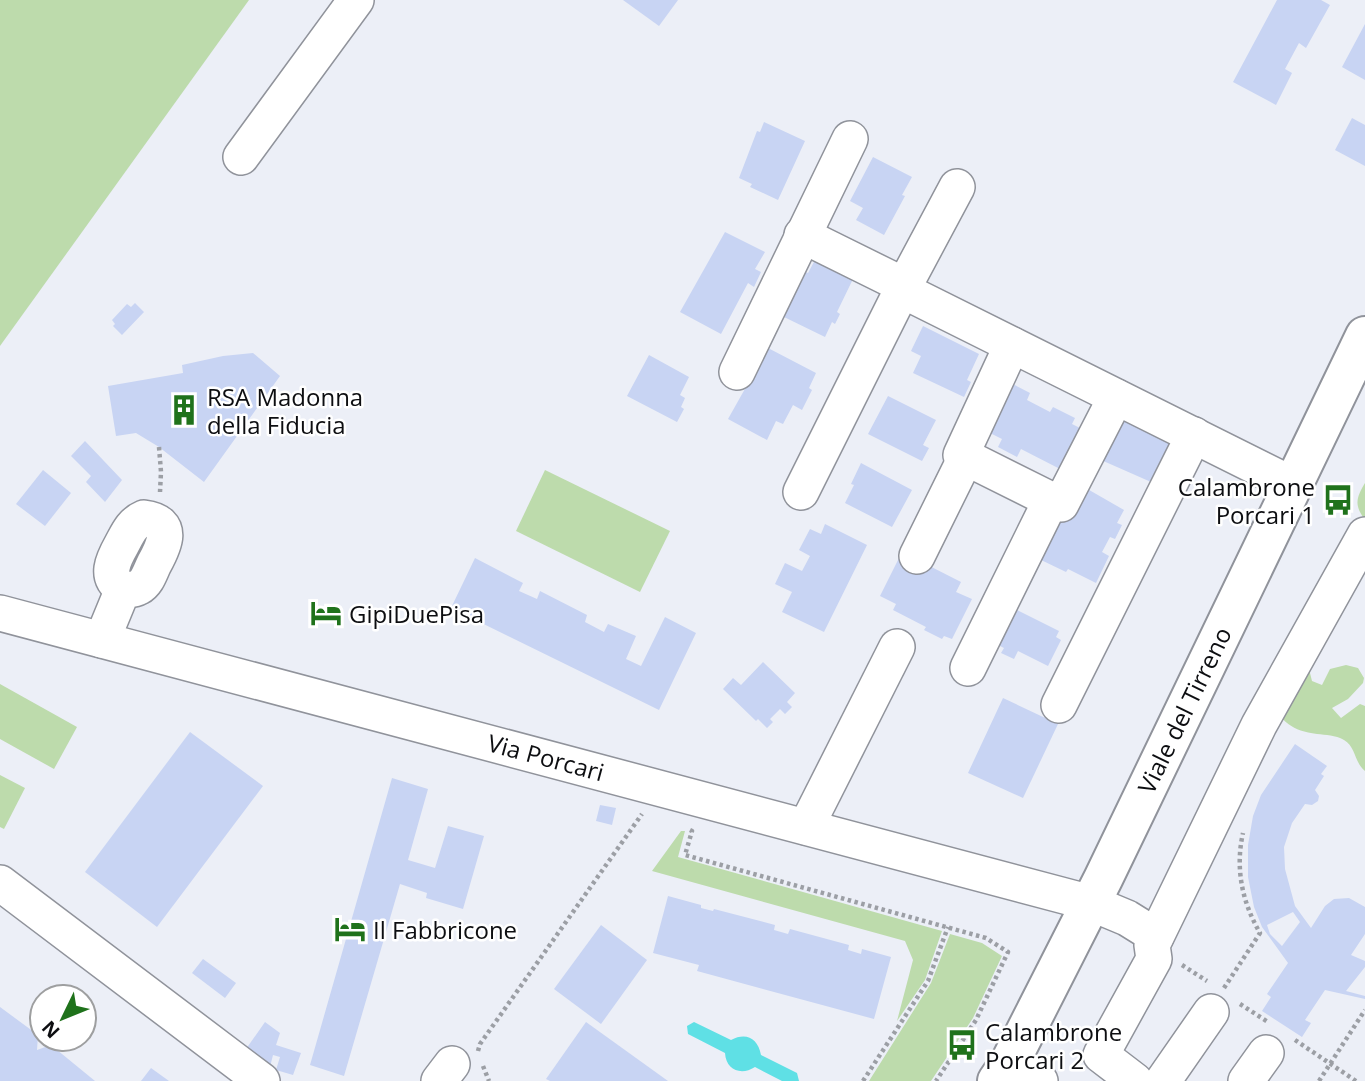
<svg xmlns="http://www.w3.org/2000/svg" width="1365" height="1081" font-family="'Open Sans',sans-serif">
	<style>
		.green { fill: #bddbac }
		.water { fill: #5fe0e5 }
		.building { fill: #c8d4f3; fill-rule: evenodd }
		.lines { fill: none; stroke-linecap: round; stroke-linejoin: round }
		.minor-casing { stroke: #90939b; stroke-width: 38 }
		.major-casing { stroke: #90939b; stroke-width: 42 }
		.path { stroke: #9c9fa5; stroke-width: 4.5; stroke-dasharray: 3.5 3.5; stroke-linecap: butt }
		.minor { stroke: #fff; stroke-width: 35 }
		.major { stroke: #fff; stroke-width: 38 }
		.labels { text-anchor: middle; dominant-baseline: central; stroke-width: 5; stroke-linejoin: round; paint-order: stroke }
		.poi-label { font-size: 24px; fill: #0d0e11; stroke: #fff; text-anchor: start }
		.street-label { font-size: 24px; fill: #0d0e11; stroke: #fff }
	</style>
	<rect width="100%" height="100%" fill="#eceff7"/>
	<g class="green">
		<polygon points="0,0 249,0 0,346"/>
		<polygon points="545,470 670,531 640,592 516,531"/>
		<path d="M 1365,483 L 1365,520 C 1354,505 1356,498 1365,483 Z"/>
		<path d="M 1346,665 L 1358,668 L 1364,678 L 1363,683 L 1348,699 L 1332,708 L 1341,718 L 1360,704 L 1365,706 L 1365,771 C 1354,762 1356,747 1344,740 C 1335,735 1326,735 1317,734 C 1291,731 1282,721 1269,701 L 1309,669 L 1312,681 L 1322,685 L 1330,669 Z"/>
		<polygon points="0,684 77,727 54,769 0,739"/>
		<polygon points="0,775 25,788 4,829 0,827"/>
		<polygon points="681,831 685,831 678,857 942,931 925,980 897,1021 913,960 905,941 652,871"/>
		<polygon points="950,934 982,943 1002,956 973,1018 931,1081 869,1081 931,983"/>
	</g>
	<path class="water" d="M 694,1022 L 731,1040 C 746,1032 758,1038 761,1055 L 797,1073 L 799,1081 L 782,1081 L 755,1067 C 741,1076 726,1070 725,1053 L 688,1034 L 687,1026 Z"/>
	<g class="building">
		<polygon points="623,0 678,0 659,26"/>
		<polygon points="1277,0 1321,0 1330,5 1306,48 1299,43 1285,69 1292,73 1276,105 1233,82"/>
		<polygon points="1365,24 1365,80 1342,67"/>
		<polygon points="1352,118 1365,125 1365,166 1335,150"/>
		<polygon points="764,122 805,141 778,200 750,187 752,184 739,178 757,131 760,132"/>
		<polygon points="873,157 912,177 902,195 905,196 884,235 856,220 863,208 850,201"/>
		<polygon points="725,232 765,252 755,269 761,272 754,287 748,283 721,334 680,312"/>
		<polygon points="815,260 853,279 837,312 840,314 835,324 832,322 825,337 784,317 800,284 795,282 801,270 808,273"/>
		<polygon points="135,303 144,312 122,335 113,326 115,324 112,320 127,304 131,307"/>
		<polygon points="923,326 979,354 967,380 971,382 964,397 913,373 921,356 911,351"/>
		<polygon points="768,348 816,373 809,388 812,390 802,410 793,405 783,424 776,421 767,440 728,419"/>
		<polygon points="253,353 280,376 204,482 159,447 136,433 116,436 108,386 183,373 182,365 223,356"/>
		<polygon points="649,355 689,377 680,395 685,398 681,407 684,409 677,422 627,396"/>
		<polygon points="1011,383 1030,393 1027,400 1050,412 1053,407 1075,418 1072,424 1080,428 1060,469 1021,449 1017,457 998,447 1002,439 976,426"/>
		<polygon points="888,396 936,420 923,445 929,448 922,461 868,434"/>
		<polygon points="1112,414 1170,442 1151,482 1092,456"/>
		<polygon points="85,441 122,480 105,502 86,482 91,476 71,456"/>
		<polygon points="861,463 912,490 892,527 845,503 854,485 851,484"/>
		<polygon points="43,470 71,493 45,526 16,504"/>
		<polygon points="1077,483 1124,510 1117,523 1122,525 1115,539 1110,537 1102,552 1109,556 1096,583 1068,569 1066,572 1039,559"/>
		<polygon points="825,524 867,545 824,632 782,612 792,592 775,584 785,563 802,571 810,556 799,550 810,529 821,534"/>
		<polygon points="902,552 961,582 956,592 972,599 952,639 944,636 942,639 924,630 926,627 893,610 896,604 880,596"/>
		<polygon points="475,558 523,583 519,591 537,599 540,591 587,615 585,622 604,632 608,624 636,636 626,659 641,666 665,617 696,633 659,710 451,608"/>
		<polygon points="1007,605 1059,631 1056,637 1061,640 1048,666 1018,651 1014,659 1001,653 1004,648 990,641"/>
		<polygon points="763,662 795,693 787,702 792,707 785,714 780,709 770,719 773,722 767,728 758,719 756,721 723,689 733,678 741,685"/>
		<polygon points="1003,698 1058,724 1023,798 968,773"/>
		<polygon points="190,732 263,786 157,927 85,872"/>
		<path d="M 1295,744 L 1327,766 L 1321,774 L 1324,776 L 1315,790 L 1319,796 L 1318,801 L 1312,805 L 1305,804 L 1292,823 L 1284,847 L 1285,869 L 1295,906 L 1311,928 L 1325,906 L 1334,899 L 1349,898 L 1365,907 L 1365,934 L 1351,955 L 1365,961 L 1365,967 L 1346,991 L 1365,996 L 1365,999 L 1325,990 L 1305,1020 L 1311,1023 L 1302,1037 L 1262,1011 L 1271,997 L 1267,994 L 1288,963 L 1262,927 L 1254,907 L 1248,877 L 1248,845 L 1253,816 L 1261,795 ZM 1293,912 L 1300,922 L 1282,946 L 1270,934 L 1267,925 Z"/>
		<polygon points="392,778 428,789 408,860 435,868 448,826 484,836 463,909 426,898 427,893 400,884 344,1076 310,1065"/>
		<polygon points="600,805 616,808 612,825 596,821"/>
		<polygon points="668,896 701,905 701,908 713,911 714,909 775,925 774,930 788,934 790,929 849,945 848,950 861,954 862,949 891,957 874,1019 697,971 699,965 653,953"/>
		<polygon points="601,925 647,960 601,1024 554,989"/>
		<polygon points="203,959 236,983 225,998 192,973"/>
		<polygon points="0,1007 38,1035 37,1050 51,1045 95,1081 0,1081"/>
		<polygon points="265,1022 280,1033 276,1045 301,1053 293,1075 276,1070 280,1057 273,1055 270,1067 246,1049"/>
		<polygon points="586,1022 668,1081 550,1081 546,1079"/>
		<polygon points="151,1068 169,1081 141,1081"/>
	</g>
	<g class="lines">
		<defs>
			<g id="minor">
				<polyline points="241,157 356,0"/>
				<polyline points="802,235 891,279 902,290 1293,485"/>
				<polyline points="1012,345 961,455 1051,500 1061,504 1116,397"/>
				<polyline points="737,372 850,139"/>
				<polyline points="801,492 902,290 957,187"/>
				<polyline points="917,556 966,457"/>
				<polyline points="0,613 1091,903 1127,918 1156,936"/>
				<path d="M 102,640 L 123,589 C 129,590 134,590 139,587 C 147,583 150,572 154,564 C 164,546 176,522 144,518 C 132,523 128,533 122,544 C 113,560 104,577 123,589"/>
				<polyline points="968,668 1051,500"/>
				<polyline points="1059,705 1194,435"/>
				<polyline points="806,827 897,647"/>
				<polyline points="0,883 262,1081"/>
				<polyline points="1010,1062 1040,1081"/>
				<polyline points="439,1081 452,1064"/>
				<polyline points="1135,1081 1101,1055 1154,959 1152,945 1259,725 1365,535"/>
				<polyline points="1163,1081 1211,1012"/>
				<polyline points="1246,1081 1266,1053"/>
			</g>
			<polyline id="major" points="997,1081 1010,1062 1103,879 1365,336"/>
		</defs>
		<use href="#minor" class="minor-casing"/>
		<use href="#major" class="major-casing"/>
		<g class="path">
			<polyline points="159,447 161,472 160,492"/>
			<polyline points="1328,498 1329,498"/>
			<polyline points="690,830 692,831 685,855 986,938 1008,952 976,1020 936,1081"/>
			<polyline points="1182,965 1207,981"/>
			<path d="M 1224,988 L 1260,933 C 1242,902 1235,868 1243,833"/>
			<polyline points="1240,1004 1268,1022"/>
			<polyline points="1295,1040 1356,1081"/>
			<polyline points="478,1051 480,1044 642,814"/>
			<polyline points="483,1066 489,1081"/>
			<polyline points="863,1081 928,981 948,927"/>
			<polyline points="1319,1081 1365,1010"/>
		</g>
		<use href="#minor" class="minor"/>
		<use href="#major" class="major"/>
	</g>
	<defs>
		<symbol id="building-bare" viewBox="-9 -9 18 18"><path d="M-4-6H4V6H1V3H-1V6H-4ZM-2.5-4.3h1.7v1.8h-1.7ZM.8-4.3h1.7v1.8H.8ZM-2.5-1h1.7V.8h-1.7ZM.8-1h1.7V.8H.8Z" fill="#1f721b" stroke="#fff" stroke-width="2.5" paint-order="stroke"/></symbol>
		<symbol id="bus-bare" viewBox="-9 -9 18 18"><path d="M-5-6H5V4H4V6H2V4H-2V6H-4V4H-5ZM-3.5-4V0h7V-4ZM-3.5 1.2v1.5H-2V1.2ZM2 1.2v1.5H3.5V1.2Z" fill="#1f721b" stroke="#fff" stroke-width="2.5" paint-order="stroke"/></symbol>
		<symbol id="hotel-bare" viewBox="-9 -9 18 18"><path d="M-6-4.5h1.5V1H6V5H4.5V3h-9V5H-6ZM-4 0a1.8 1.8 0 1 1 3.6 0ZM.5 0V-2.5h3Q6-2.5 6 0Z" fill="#1f721b" stroke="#fff" stroke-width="2.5" paint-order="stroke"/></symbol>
	</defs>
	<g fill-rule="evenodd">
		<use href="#building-bare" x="162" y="388" width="44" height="44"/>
		<use href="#bus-bare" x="1316" y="478" width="44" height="44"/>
		<use href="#hotel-bare" x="304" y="591" width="44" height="44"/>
		<use href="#hotel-bare" x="328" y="907" width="44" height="44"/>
		<use href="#bus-bare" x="940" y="1023" width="44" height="44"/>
	</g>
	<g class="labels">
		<g class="poi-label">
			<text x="207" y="396">RSA Madonna<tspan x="207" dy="28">della Fiducia</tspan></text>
			<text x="1315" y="486" text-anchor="end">Calambrone<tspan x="1315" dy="28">Porcari 1</tspan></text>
			<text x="349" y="613">GipiDuePisa</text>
			<text x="373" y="929">Il Fabbricone</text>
			<text x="985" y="1031">Calambrone<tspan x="985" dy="28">Porcari 2</tspan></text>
		</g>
		<g class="street-label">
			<text transform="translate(1184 710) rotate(-64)">Viale del Tirreno</text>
			<text transform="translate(546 757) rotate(15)">Via Porcari</text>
		</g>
	</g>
	<g transform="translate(63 1018) rotate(227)"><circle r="33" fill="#ffffff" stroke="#9e9fa0" stroke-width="2"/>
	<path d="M0-5L12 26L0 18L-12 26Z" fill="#1f721b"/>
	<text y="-10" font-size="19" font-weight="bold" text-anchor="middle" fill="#0d0e11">N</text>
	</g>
</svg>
